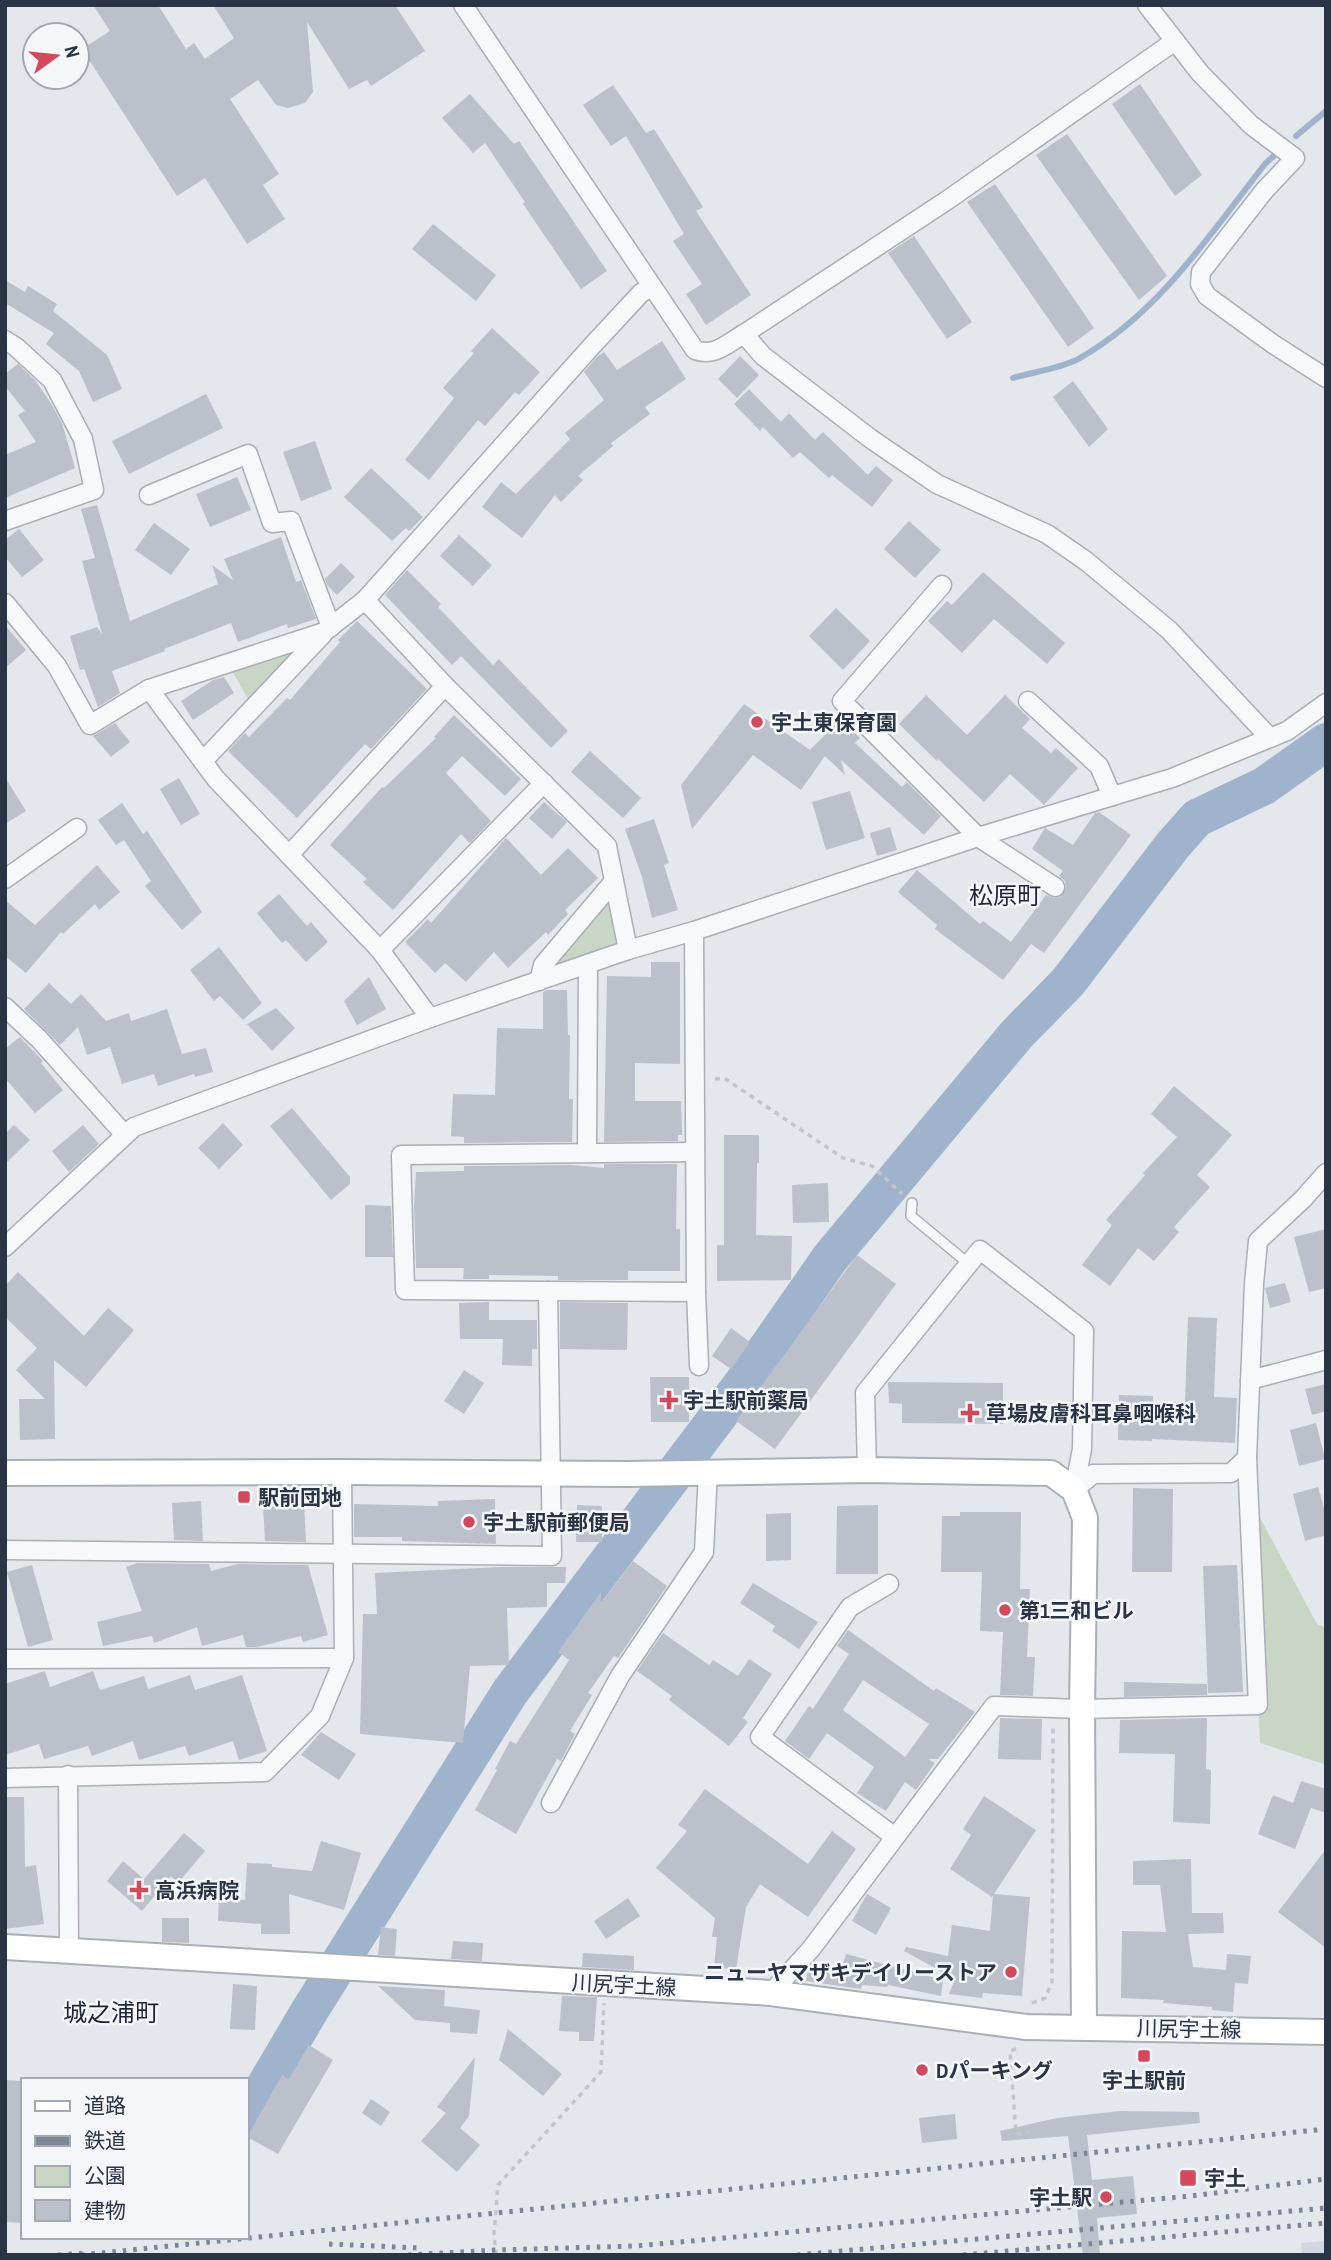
<svg xmlns="http://www.w3.org/2000/svg" width="1331" height="2260" font-family="'Archivo Narrow','Noto Sans JP',sans-serif">
	<style>
		.built { fill: #d2d6de }
		.green { fill: #c9d6c5 }
		.lines { fill: none; stroke-linecap: round; stroke-linejoin: round }
		.stream { stroke: #9fb4cc; stroke-width: 6 }
		.river { stroke: #9fb4cc; stroke-width: 38 }
		.building { fill: #bbc0ca; fill-rule: evenodd }
		.lane-casing { stroke: #a9aeb7; stroke-width: 12 }
		.street-casing { stroke: #a9aeb7; stroke-width: 21 }
		.secondary-casing { stroke: #a9aeb7; stroke-width: 28 }
		.path { stroke: #c2c5cb; stroke-width: 3.5; stroke-dasharray: 5 5; stroke-linecap: butt }
		.lane { stroke: #f7f8fa; stroke-width: 9 }
		.street { stroke: #f7f8fa; stroke-width: 18 }
		.secondary { stroke: #fff; stroke-width: 24 }
		.rail { stroke: #7d8696; stroke-width: 5; stroke-dasharray: 3.5 7; stroke-linecap: butt }
		.poi-dot { fill: #d1495b; stroke: #f4f6f9; stroke-width: 2.5 }
		.labels { text-anchor: middle; dominant-baseline: central; stroke-width: 5; stroke-linejoin: round; paint-order: stroke }
		.poi-label { font-size: 21px; font-weight: bold; fill: #2b3445; stroke: #f4f6f9; text-anchor: start }
		.street-label { font-size: 21px; fill: #2b3445; stroke: #f4f6f9 }
		.quarter-label { font-size: 24px; fill: #1d2536; stroke: #f4f6f9 }
	</style>
	<rect width="100%" height="100%" fill="#e4e7ec"/>
	<polygon class="built" points="1326,2241 1326,2255 1302,2255 1301,2243"/>
	<g class="green">
		<polygon points="324,632 253,708 227,662"/>
		<polygon points="614,881 628,950 539,981"/>
		<polygon points="1249,1497 1317,1624 1326,1628 1326,1765 1260,1743"/>
	</g>
	<g class="lines">
		<g class="stream">
			<polyline points="1296,136 1326,111"/>
			<path d="M 1013,378 C 1033,372 1063,368 1080,358 C 1159,313 1210,234 1265,164 L 1278,152"/>
		</g>
		<polyline class="river" points="247,2117 310,2010 510,1692 740,1387 830,1258 1017,1034 1068,982 1173,845 1197,818 1264,786 1326,742"/>
	</g>
	<g class="building">
		<polygon points="93,5 158,5 186,49 194,43 205,59 234,38 213,5 395,5 425,51 371,86 367,80 349,89 307,22 313,92 305,103 288,108 276,105 258,80 230,99 279,174 263,185 285,219 247,244 205,178 177,196 82,49 110,31"/>
		<polygon points="1140,84 1202,175 1175,196 1112,104"/>
		<polygon points="613,85 646,133 654,129 703,207 696,211 751,295 706,325 686,294 702,284 673,241 684,234 626,136 611,146 583,105"/>
		<polygon points="470,94 514,144 519,141 607,271 581,289 523,204 525,202 485,143 473,153 442,118"/>
		<polygon points="1067,134 1167,276 1139,300 1036,155"/>
		<polygon points="995,184 1094,328 1068,347 967,202"/>
		<polygon points="433,224 496,275 476,301 412,249"/>
		<polygon points="914,236 972,322 947,339 888,253"/>
		<polygon points="5,280 25,292 28,286 57,304 53,311 107,355 122,389 93,402 79,371 46,344 54,333 5,303"/>
		<polygon points="492,328 540,372 519,395 515,392 485,426 478,420 429,480 405,460 454,398 443,388 474,353 471,351"/>
		<polygon points="662,341 686,379 645,407 650,414 611,443 613,446 578,476 583,480 561,502 555,495 522,538 482,507 501,482 516,494 570,439 565,433 604,400 584,372 597,357 604,352 617,370"/>
		<polygon points="740,356 759,375 737,398 718,379"/>
		<polygon points="18,364 35,380 52,405 62,423 75,468 5,498 5,455 36,442 18,415 25,411 5,386 5,374"/>
		<polygon points="1073,381 1108,429 1089,447 1053,397"/>
		<polygon points="749,389 781,422 789,413 815,440 823,432 868,475 876,466 893,480 872,507 832,475 829,478 800,452 793,458 763,427 760,431 734,404"/>
		<polygon points="206,394 223,428 129,474 112,441"/>
		<polygon points="315,441 332,489 301,501 283,452"/>
		<polygon points="371,468 423,517 409,531 406,528 392,541 344,497"/>
		<polygon points="237,477 251,510 210,527 196,494"/>
		<polygon points="97,505 130,621 218,584 212,565 233,580 224,559 281,537 296,582 301,580 316,619 288,628 287,624 238,642 231,623 164,649 165,651 112,671 120,693 98,707 84,669 80,670 70,636 97,627 102,634 82,561 95,558 81,509"/>
		<polygon points="909,521 941,550 915,578 884,549"/>
		<polygon points="154,523 190,549 171,575 135,550"/>
		<polygon points="19,529 44,560 22,577 5,557 5,540"/>
		<polygon points="459,535 492,565 473,586 440,556"/>
		<polygon points="341,563 355,577 337,595 327,585 325,579"/>
		<polygon points="407,570 441,604 438,607 493,665 499,659 568,731 551,748 461,656 452,665 385,595"/>
		<polygon points="983,572 1065,643 1047,664 994,619 962,653 928,621 947,601 952,605"/>
		<polygon points="836,608 870,641 843,670 809,636"/>
		<polygon points="357,621 427,689 371,749 365,744 297,818 228,751 245,733 249,737 287,698 290,700 340,642 338,640"/>
		<polygon points="5,625 26,650 5,668"/>
		<polygon points="224,677 234,693 193,720 181,701 213,680"/>
		<polygon points="926,695 967,735 1005,695 1030,719 1022,728 1051,753 1056,748 1078,768 1044,805 1010,774 984,802 938,759 937,761 899,724"/>
		<polygon points="744,704 810,750 841,719 860,738 855,743 902,787 907,782 941,816 924,835 841,760 845,775 825,756 801,790 753,755 692,829 681,785"/>
		<polygon points="454,715 521,779 505,796 462,756 446,773 491,821 470,843 461,834 393,910 363,882 367,879 330,845 382,787 384,788 436,738 434,737"/>
		<polygon points="115,723 130,742 111,757 93,736"/>
		<polygon points="590,751 641,798 623,818 571,772"/>
		<polygon points="5,777 26,811 5,824"/>
		<polygon points="179,778 200,814 181,825 160,789"/>
		<polygon points="850,791 865,838 826,850 812,802"/>
		<polygon points="544,802 567,822 552,839 529,818"/>
		<polygon points="122,803 143,834 147,831 202,912 182,930 145,886 151,881 124,840 116,845 98,820"/>
		<polygon points="1099,812 1131,835 1044,953 1031,944 1003,980 935,929 937,925 898,892 917,870 980,924 983,921 1011,942 1046,895 1054,898 1060,897 1066,888 1065,881 1059,876 1063,871 1032,849 1045,828 1073,845 1095,813"/>
		<polygon points="654,819 669,863 664,865 678,910 652,918 642,877 625,829"/>
		<polygon points="890,827 897,850 877,856 870,833"/>
		<polygon points="506,838 541,875 568,848 598,878 565,910 568,914 548,935 546,932 508,968 494,952 466,982 445,963 435,973 405,942 428,919 431,923"/>
		<polygon points="97,865 120,892 99,910 95,904 63,934 61,932 26,973 5,956 5,900 35,925"/>
		<polygon points="279,894 307,926 311,922 328,942 306,962 286,940 282,943 257,913"/>
		<polygon points="219,947 262,1003 243,1020 220,996 214,1001 190,970"/>
		<polygon points="651,962 680,962 680,1064 635,1063 635,1101 681,1101 682,1135 678,1135 678,1141 604,1142 607,976 651,977"/>
		<polygon points="369,977 386,1009 357,1025 344,1001"/>
		<polygon points="49,983 71,1004 81,994 106,1021 129,1013 131,1021 167,1009 182,1054 206,1048 213,1072 195,1077 194,1074 158,1086 154,1074 122,1084 110,1047 87,1055 78,1027 60,1045 24,1009"/>
		<polygon points="547,990 567,990 568,1035 570,1035 569,1099 573,1099 572,1142 464,1143 464,1137 451,1136 453,1094 495,1095 497,1028 543,1029 543,992"/>
		<polygon points="276,1008 295,1028 272,1051 247,1024"/>
		<polygon points="20,1037 43,1061 41,1063 63,1090 35,1113 5,1078 5,1049"/>
		<polygon points="1174,1086 1232,1135 1197,1175 1210,1187 1174,1227 1179,1232 1154,1261 1138,1248 1110,1286 1082,1265 1112,1225 1106,1220 1145,1175 1143,1173 1177,1137 1151,1114"/>
		<polygon points="292,1108 350,1177 350,1184 331,1200 270,1126"/>
		<polygon points="223,1123 243,1145 219,1169 198,1148"/>
		<polygon points="14,1125 30,1140 5,1164 5,1134"/>
		<polygon points="83,1125 99,1144 69,1172 52,1151"/>
		<polygon points="724,1135 759,1135 759,1163 757,1163 756,1235 792,1236 791,1280 717,1281 717,1245 724,1245"/>
		<polygon points="604,1164 677,1164 676,1229 680,1229 680,1271 628,1271 628,1280 558,1280 558,1276 489,1275 489,1279 463,1279 464,1268 416,1268 414,1206 416,1172 464,1171 464,1166 571,1165 604,1168"/>
		<polygon points="828,1183 829,1222 793,1223 792,1185"/>
		<polygon points="365,1205 391,1206 393,1257 365,1257"/>
		<polygon points="1326,1229 1326,1288 1309,1292 1294,1237"/>
		<polygon points="857,1255 896,1284 775,1449 736,1421"/>
		<polygon points="18,1272 84,1336 108,1308 134,1330 86,1387 54,1360 55,1439 20,1440 19,1399 45,1399 16,1370 37,1348 5,1317 5,1286"/>
		<polygon points="1285,1283 1291,1302 1270,1308 1265,1288"/>
		<polygon points="489,1302 489,1320 537,1320 537,1349 532,1349 532,1366 502,1365 503,1339 460,1339 459,1303"/>
		<polygon points="560,1302 628,1303 627,1350 560,1349"/>
		<polygon points="1188,1317 1217,1318 1214,1397 1237,1398 1235,1443 1152,1439 1152,1441 1118,1440 1119,1395 1153,1396 1153,1402 1185,1402"/>
		<polygon points="731,1328 750,1342 731,1369 712,1356"/>
		<polygon points="464,1370 484,1383 464,1414 444,1401"/>
		<polygon points="650,1377 689,1377 689,1422 651,1422"/>
		<polygon points="888,1382 1003,1383 1003,1424 902,1423 902,1404 889,1403"/>
		<polygon points="1326,1384 1326,1411 1312,1415 1305,1389"/>
		<polygon points="1316,1423 1325,1459 1299,1466 1290,1430"/>
		<polygon points="1318,1487 1326,1515 1326,1535 1305,1541 1293,1494"/>
		<polygon points="1133,1488 1173,1489 1172,1572 1132,1572"/>
		<polygon points="495,1499 496,1544 402,1541 402,1537 354,1537 354,1504 438,1506 438,1501"/>
		<polygon points="201,1501 203,1541 174,1540 172,1503"/>
		<polygon points="304,1503 306,1542 265,1541 263,1506"/>
		<polygon points="577,1505 602,1506 602,1542 576,1542"/>
		<polygon points="878,1505 878,1574 836,1574 837,1506"/>
		<polygon points="960,1512 1021,1512 1020,1589 1030,1589 1027,1657 1035,1657 1033,1696 1000,1695 1003,1632 980,1631 982,1572 941,1572 942,1516 960,1516"/>
		<polygon points="791,1513 791,1560 766,1561 766,1514"/>
		<polygon points="633,1561 667,1586 618,1658 614,1656 588,1693 592,1695 570,1731 575,1734 561,1761 557,1759 516,1834 475,1810 497,1770 495,1769 510,1741 516,1744 569,1660 558,1652 601,1592 601,1603"/>
		<polygon points="137,1563 209,1564 211,1571 238,1564 308,1565 328,1635 303,1642 301,1636 257,1647 246,1647 243,1635 202,1646 197,1627 154,1643 152,1636 103,1646 97,1622 142,1611 126,1567"/>
		<polygon points="32,1565 53,1640 28,1647 7,1572"/>
		<polygon points="1237,1565 1243,1692 1208,1693 1203,1566"/>
		<polygon points="501,1567 566,1567 565,1583 547,1583 547,1607 507,1608 509,1665 470,1666 463,1743 360,1734 363,1614 377,1614 375,1573"/>
		<polygon points="753,1583 818,1622 799,1649 772,1631 775,1626 740,1603"/>
		<path d="M 848,1630 L 934,1691 L 936,1688 L 975,1712 L 938,1759 L 928,1759 L 935,1763 L 916,1790 L 905,1782 L 886,1811 L 857,1793 L 874,1767 L 827,1733 L 809,1759 L 785,1741 L 809,1706 L 813,1709 L 849,1654 L 837,1646 ZM 863,1680 L 929,1724 L 905,1757 L 843,1710 Z"/>
		<polygon points="663,1633 709,1665 713,1660 738,1676 749,1659 772,1674 743,1718 748,1722 729,1746 669,1700 672,1696 637,1671"/>
		<polygon points="45,1671 50,1687 93,1671 100,1690 144,1676 148,1689 190,1675 195,1690 242,1675 267,1751 239,1760 233,1741 189,1756 185,1746 139,1760 133,1741 92,1756 88,1746 44,1759 39,1744 5,1755 5,1684"/>
		<polygon points="1124,1682 1207,1684 1207,1695 1124,1697"/>
		<polygon points="1000,1718 1042,1719 1041,1760 998,1759"/>
		<polygon points="1207,1718 1206,1769 1211,1770 1210,1824 1173,1822 1175,1754 1119,1753 1120,1720"/>
		<polygon points="321,1732 356,1754 339,1780 301,1755"/>
		<polygon points="1301,1781 1326,1789 1326,1813 1311,1808 1295,1849 1258,1834 1273,1795 1293,1803"/>
		<polygon points="705,1789 808,1864 832,1831 856,1849 808,1917 760,1884 746,1907 736,1970 714,1967 717,1937 712,1937 715,1918 656,1868 687,1831 678,1825"/>
		<polygon points="984,1796 1036,1830 994,1894 1030,1897 1022,1996 983,1993 982,1998 949,1994 955,1979 904,1951 906,1947 948,1956 952,1925 990,1931 993,1895 992,1897 950,1869 971,1835 963,1829"/>
		<polygon points="5,1797 24,1797 25,1867 36,1865 44,1924 5,1929"/>
		<polygon points="184,1833 205,1851 178,1883 171,1876 142,1911 107,1881 123,1861 144,1879"/>
		<polygon points="321,1841 361,1853 344,1910 289,1894 290,1934 261,1934 261,1924 218,1921 219,1898 245,1900 247,1863 272,1864 272,1867 312,1871"/>
		<polygon points="1326,1849 1326,1948 1278,1912"/>
		<polygon points="1191,1859 1192,1913 1223,1913 1224,1933 1188,1934 1193,1967 1226,1970 1227,1954 1251,1956 1248,1984 1235,1983 1233,2012 1212,2010 1212,2007 1163,2003 1164,2000 1121,1998 1122,1931 1166,1932 1160,1885 1133,1885 1133,1861"/>
		<polygon points="867,1894 891,1908 876,1935 852,1921"/>
		<polygon points="628,1898 640,1916 606,1939 594,1921"/>
		<polygon points="162,1918 189,1918 189,1943 162,1942"/>
		<polygon points="381,1927 397,1929 395,1956 378,1955"/>
		<polygon points="453,1941 483,1943 482,1961 451,1959"/>
		<polygon points="583,1953 634,1956 634,1970 582,1967"/>
		<polygon points="846,1954 943,1980 941,1996 888,1985 887,1987 862,1985 861,1989 806,1981 808,1969 814,1963 841,1970"/>
		<polygon points="233,1984 257,1986 255,2030 230,2029"/>
		<polygon points="378,1986 445,1990 444,2006 480,2010 477,2034 450,2032 450,2023 415,2020"/>
		<polygon points="562,1996 597,1997 594,2041 579,2041 579,2032 559,2031"/>
		<polygon points="508,2029 562,2074 543,2096 499,2060"/>
		<polygon points="309,2045 333,2060 278,2154 247,2137 282,2075 289,2079"/>
		<polygon points="475,2057 469,2116 460,2128 480,2145 457,2172 421,2141 446,2113 437,2107"/>
		<polygon points="5,2080 23,2081 23,2223 5,2222"/>
		<polygon points="371,2099 390,2112 381,2126 362,2113"/>
		<polygon points="1120,2111 1199,2112 1200,2123 1087,2135 1092,2180 1133,2176 1137,2214 1097,2218 1100,2255 1083,2255 1068,2136 1002,2141 1000,2131 1057,2118"/>
		<polygon points="955,2114 957,2139 922,2143 919,2118"/>
	</g>
	<g class="lines">
		<defs>
			<polyline id="lane" points="912,1203 911,1216 969,1264"/>
			<g id="street">
				<path d="M 463,5 L 695,350 C 715,357 726,344 744,334 L 946,201 L 1175,41"/>
				<polyline points="1147,5 1200,73 1251,125 1295,158 1264,191 1201,272 1200,284 1207,296 1273,344 1326,378"/>
				<polyline points="744,334 763,356 871,439 937,484 1047,534 1086,561 1169,630 1270,738"/>
				<polyline points="5,340 16,347 52,380 83,439 94,490 5,521"/>
				<polyline points="149,495 248,454 272,523 291,521 331,627"/>
				<polyline points="942,585 842,701 978,837 1055,887"/>
				<polyline points="365,600 590,348 641,293 651,287"/>
				<polyline points="5,603 57,666 90,725 149,689 324,632 365,600 445,686 607,846 628,950"/>
				<polyline points="149,689 216,779 380,950 430,1018"/>
				<polyline points="1028,701 1099,766 1112,796"/>
				<polyline points="203,761 323,634"/>
				<polyline points="289,855 445,686"/>
				<polyline points="5,879 77,828"/>
				<polyline points="694,931 696,1292 699,1366"/>
				<polyline points="380,950 544,783"/>
				<polyline points="539,981 543,965 614,881"/>
				<polyline points="5,1007 39,1039 125,1135"/>
				<polyline points="587,1152 588,964"/>
				<polyline points="695,1152 401,1155 405,1290 696,1292"/>
				<polyline points="5,1247 134,1127 430,1018 628,950 694,931 978,837 1172,778 1287,731 1326,703"/>
				<polyline points="1250,1380 1326,1360"/>
				<polyline points="867,1470 865,1393 980,1250 1084,1331 1082,1449 1074,1490"/>
				<polyline points="1074,1490 1093,1474 1231,1473 1247,1458"/>
				<polyline points="5,1550 552,1556 548,1291"/>
				<polyline points="889,1584 850,1607 760,1737 895,1837"/>
				<polyline points="5,1659 344,1658"/>
				<polyline points="68,1775 69,1951"/>
				<polyline points="5,1778 265,1772 320,1716 344,1658 342,1472"/>
				<polyline points="551,1803 620,1676 704,1552 708,1471"/>
				<polyline points="771,1993 811,1949 994,1706 1082,1709 1258,1705 1247,1458 1254,1284 1258,1241 1303,1199 1326,1173"/>
			</g>
			<g id="secondary">
				<polyline points="5,1473 342,1472 627,1474 867,1470 1051,1473 1074,1490 1085,1518 1082,1709 1084,2027"/>
				<polyline points="5,1947 771,1993 1026,2027 1326,2032"/>
			</g>
		</defs>
		<use href="#lane" class="lane-casing"/>
		<use href="#street" class="street-casing"/>
		<use href="#secondary" class="secondary-casing"/>
		<g class="path">
			<polyline points="715,1079 724,1078 843,1158 872,1166 902,1194"/>
			<polyline points="1032,2003 1045,1998 1052,1982 1053,1728"/>
			<polyline points="1016,2049 1010,2051 1016,2134 1029,2132"/>
			<polyline points="496,2255 494,2234 498,2185 601,2072 604,2003"/>
		</g>
		<use href="#lane" class="lane"/>
		<use href="#street" class="street"/>
		<use href="#secondary" class="secondary"/>
		<g class="rail">
			<polyline points="329,2244 420,2248"/>
			<polyline points="58,2255 89,2253"/>
			<polyline points="81,2255 1326,2129"/>
			<polyline points="408,2255 495,2250 635,2246 1191,2196 1326,2179"/>
			<polyline points="797,2255 1326,2208"/>
			<polyline points="963,2255 1326,2223"/>
		</g>
	</g>
	<g class="poi-dot">
		<circle cx="757" cy="722" r="7"/>
		<path d="M665.5 1389.5h7v7h7v7h-7v7h-7v-7h-7v-7h7z"/>
		<path d="M966.5 1402.5h7v7h7v7h-7v7h-7v-7h-7v-7h7z"/>
		<rect x="237" y="1490" width="14" height="14" rx="3.5"/>
		<circle cx="469" cy="1522" r="7"/>
		<circle cx="1005" cy="1610" r="7"/>
		<path d="M135.5 1879.5h7v7h7v7h-7v7h-7v-7h-7v-7h7z"/>
		<circle cx="1011" cy="1972" r="7"/>
		<rect x="1137" y="2049" width="14" height="14" rx="3.5"/>
		<circle cx="922" cy="2070" r="7"/>
		<rect x="1179" y="2169" width="18" height="18" rx="3.5"/>
		<circle cx="1106" cy="2197" r="7"/>
	</g>
	<g class="labels">
		<g class="poi-label">
			<text x="771" y="722">宇土東保育園</text>
			<text x="683" y="1400">宇土駅前薬局</text>
			<text x="986" y="1413">草場皮膚科耳鼻咽喉科</text>
			<text x="258" y="1497">駅前団地</text>
			<text x="483" y="1522">宇土駅前郵便局</text>
			<text x="1019" y="1610">第1三和ビル</text>
			<text x="155" y="1890">高浜病院</text>
			<text x="997" y="1972" text-anchor="end">ニューヤマザキデイリーストア</text>
			<text x="936" y="2070">Dパーキング</text>
			<text x="1144" y="2080" text-anchor="middle">宇土駅前</text>
			<text x="1204" y="2178">宇土</text>
			<text x="1092" y="2197" text-anchor="end">宇土駅</text>
		</g>
		<g class="street-label">
			<text transform="translate(624 1985) rotate(3)">川尻宇土線</text>
			<text transform="translate(1189 2029) rotate(1)">川尻宇土線</text>
		</g>
		<g class="quarter-label">
			<text x="1005" y="895">松原町</text>
			<text x="111" y="2012">城之浦町</text>
		</g>
	</g>
	<rect width="1331" height="2260" fill="none" stroke="#2b3445" stroke-width="14"/>
	<rect x="21" y="2078" width="228" height="161" fill="#f4f6f9" stroke="#a4a8b1" stroke-width="2"/>
	<rect x="35" y="2101" width="35" height="10" fill="#ffffff" stroke="#a4a8b1" stroke-width="2"/>
	<text x="84" y="2113" font-size="21" fill="#2b3445">道路</text>
	<rect x="35" y="2136" width="35" height="10" fill="#7d8696" stroke="#a4a8b1" stroke-width="2"/>
	<text x="84" y="2148" font-size="21" fill="#2b3445">鉄道</text>
	<rect x="35" y="2166" width="35" height="21" fill="#c9d6c5" stroke="#a4a8b1" stroke-width="2"/>
	<text x="84" y="2183" font-size="21" fill="#2b3445">公園</text>
	<rect x="35" y="2200" width="35" height="21" fill="#bbc0ca" stroke="#a4a8b1" stroke-width="2"/>
	<text x="84" y="2218" font-size="21" fill="#2b3445">建物</text>
	<g transform="translate(56 56) rotate(75)"><circle r="33" fill="#f4f6f9" stroke="#a4a8b1" stroke-width="2"/>
	<path d="M0-5L12 26L0 18L-12 26Z" fill="#d1495b"/>
	<text y="-10" font-size="19" font-weight="bold" text-anchor="middle" fill="#2b3445">N</text>
	</g>
</svg>
